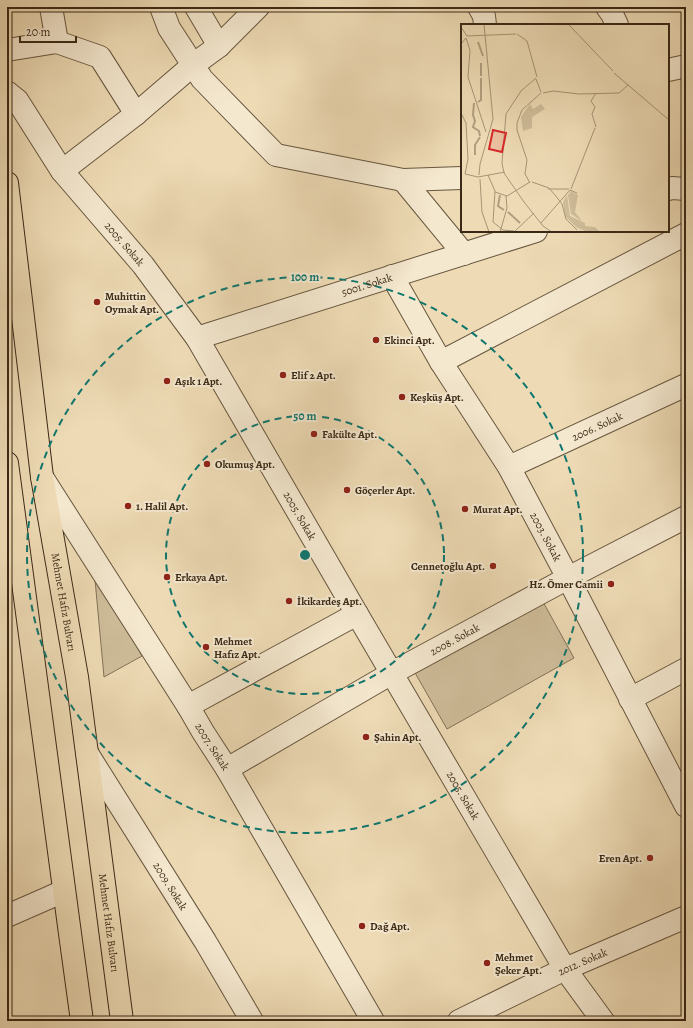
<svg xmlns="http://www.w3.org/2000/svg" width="693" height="1028" font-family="Alegreya,serif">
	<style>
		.green { fill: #cfbd9a; stroke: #847358 }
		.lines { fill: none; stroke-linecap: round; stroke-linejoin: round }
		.minor-casing { stroke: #67563e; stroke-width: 24 }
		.major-casing { stroke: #3a2917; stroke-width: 24 }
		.minor { stroke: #f4e8cf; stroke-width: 22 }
		.major { stroke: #eedbb5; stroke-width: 22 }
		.ring { fill: none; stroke: #0f766e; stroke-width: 2; stroke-dasharray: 7 5 }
		.poi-dot { fill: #8f2418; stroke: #f4e8cf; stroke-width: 1.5 }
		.labels { text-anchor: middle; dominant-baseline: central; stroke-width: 4; stroke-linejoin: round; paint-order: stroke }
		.street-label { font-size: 11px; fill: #3a2917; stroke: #f4e8cf }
		.poi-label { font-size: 11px; font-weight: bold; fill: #3a2917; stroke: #f4e8cf; text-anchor: start }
		.inset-river { fill: none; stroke: #b19e7f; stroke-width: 2 }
		.inset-road { fill: none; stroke: #a69476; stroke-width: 1 }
		.view { fill: #d62828; fill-opacity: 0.15; stroke: #d62828; stroke-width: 2 }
		.inset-edge { fill: none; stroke: #3a2917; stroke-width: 2 }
		.centre { fill: #0f766e; stroke: #f4e8cf; stroke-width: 2 }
		.ring-label { font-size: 12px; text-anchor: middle; font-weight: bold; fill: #0f766e; stroke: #f4e8cf; stroke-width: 4; stroke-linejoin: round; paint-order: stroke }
	</style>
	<rect width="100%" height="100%" fill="#eedbb5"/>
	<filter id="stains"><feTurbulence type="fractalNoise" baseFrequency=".005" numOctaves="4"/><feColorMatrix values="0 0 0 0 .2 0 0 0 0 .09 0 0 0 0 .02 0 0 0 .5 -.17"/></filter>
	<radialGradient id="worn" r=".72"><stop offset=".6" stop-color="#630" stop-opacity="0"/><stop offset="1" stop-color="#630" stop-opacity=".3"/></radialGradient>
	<g class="green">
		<polygon points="94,569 142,656 104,677"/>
		<polygon points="542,600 574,658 447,729 414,671"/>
	</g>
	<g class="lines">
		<defs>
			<g id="minor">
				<polyline points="51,7 57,42"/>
				<polyline points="161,7 169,28 202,79 276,155 403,180 462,178"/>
				<polyline points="196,7 219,46"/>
				<polyline points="479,7 484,16 485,25"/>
				<polyline points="607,7 612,14 617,25"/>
				<polyline points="7,50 57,42 100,57 136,114"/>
				<polyline points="668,70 686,66"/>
				<path id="s1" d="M 7,92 L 17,100 L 62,171 L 143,265 L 197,338 L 357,614 L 565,969 L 603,1021"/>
				<polyline points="62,171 136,114 193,65 219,46 258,7"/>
				<polyline points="403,180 464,254"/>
				<polyline points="668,189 672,188 686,189"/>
				<path id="s2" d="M 392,276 L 441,362 L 509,467 L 568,578 L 686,806"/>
				<path id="s3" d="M 197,338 L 536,231"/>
				<polyline points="441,362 686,234"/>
				<path id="s4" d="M 509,467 L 686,385"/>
				<path id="s5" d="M 42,477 L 188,706 L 203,732 L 227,769 L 373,1021"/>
				<polyline points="630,699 686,669"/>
				<polyline points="188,706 357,614"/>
				<path id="s6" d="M 87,753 L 205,941 L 252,1021"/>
				<path id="s7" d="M 227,769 L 392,673 L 568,578 L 686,517"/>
				<polyline points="7,916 64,891"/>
				<path id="s8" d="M 459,1021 L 565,969 L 686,917"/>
			</g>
			<g id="major">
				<path id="s9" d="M 7,183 L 42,477 L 77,677 L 122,1021"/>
				<polyline points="7,463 71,941 82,1021"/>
			</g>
		</defs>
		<use href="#minor" class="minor-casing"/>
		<use href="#major" class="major-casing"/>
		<use href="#minor" class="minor"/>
		<use href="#major" class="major"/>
	</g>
	<g class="ring">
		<circle cx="305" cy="555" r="139"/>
		<circle cx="305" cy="555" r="278"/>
	</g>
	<g class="poi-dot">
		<circle cx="97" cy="302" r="4"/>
		<circle cx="376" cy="340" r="4"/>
		<circle cx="283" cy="375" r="4"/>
		<circle cx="167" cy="381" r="4"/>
		<circle cx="402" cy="397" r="4"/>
		<circle cx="314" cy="434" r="4"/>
		<circle cx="207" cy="464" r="4"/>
		<circle cx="347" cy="490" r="4"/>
		<circle cx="128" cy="506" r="4"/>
		<circle cx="465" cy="509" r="4"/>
		<circle cx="493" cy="566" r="4"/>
		<circle cx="167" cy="577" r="4"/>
		<circle cx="611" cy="584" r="4"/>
		<circle cx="289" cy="601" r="4"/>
		<circle cx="206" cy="647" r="4"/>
		<circle cx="366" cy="737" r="4"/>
		<circle cx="650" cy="858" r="4"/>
		<circle cx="362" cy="926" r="4"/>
		<circle cx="487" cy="963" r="4"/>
	</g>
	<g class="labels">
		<g class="street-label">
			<text stroke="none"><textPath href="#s1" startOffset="193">2005. Sokak</textPath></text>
			<text stroke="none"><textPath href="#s3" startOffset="178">5001. Sokak</textPath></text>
			<text stroke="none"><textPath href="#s4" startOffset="97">2006. Sokak</textPath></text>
			<text stroke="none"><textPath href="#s1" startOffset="517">2005. Sokak</textPath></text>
			<text stroke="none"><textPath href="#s2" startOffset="303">2003. Sokak</textPath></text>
			<text stroke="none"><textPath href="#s9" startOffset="423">Mehmet Hafız Bulvarı</textPath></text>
			<text stroke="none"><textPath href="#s7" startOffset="262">2008. Sokak</textPath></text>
			<text stroke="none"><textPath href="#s5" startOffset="319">2007. Sokak</textPath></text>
			<text stroke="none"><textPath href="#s1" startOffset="841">2005. Sokak</textPath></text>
			<text stroke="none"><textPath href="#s6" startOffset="157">2009. Sokak</textPath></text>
			<text stroke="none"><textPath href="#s9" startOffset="747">Mehmet Hafız Bulvarı</textPath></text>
			<text stroke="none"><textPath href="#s8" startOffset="137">2012. Sokak</textPath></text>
		</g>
		<g class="poi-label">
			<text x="105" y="296">Muhittin<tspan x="105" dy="13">Oymak Apt.</tspan></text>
			<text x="384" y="340">Ekinci Apt.</text>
			<text x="291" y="375">Elif 2 Apt.</text>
			<text x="175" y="381">Aşık 1 Apt.</text>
			<text x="410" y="397">Keşküş Apt.</text>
			<text x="322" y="434">Fakülte Apt.</text>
			<text x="215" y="464">Okumuş Apt.</text>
			<text x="355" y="490">Göçerler Apt.</text>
			<text x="136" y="506">1. Halil Apt.</text>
			<text x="473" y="509">Murat Apt.</text>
			<text x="485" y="566" text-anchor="end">Cennetoğlu Apt.</text>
			<text x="175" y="577">Erkaya Apt.</text>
			<text x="603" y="584" text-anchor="end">Hz. Ömer Camii</text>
			<text x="297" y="601">İkikardeş Apt.</text>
			<text x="214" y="641">Mehmet<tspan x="214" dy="13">Hafız Apt.</tspan></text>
			<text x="374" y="737">Şahin Apt.</text>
			<text x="642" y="858" text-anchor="end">Eren Apt.</text>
			<text x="370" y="926">Dağ Apt.</text>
			<text x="495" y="957">Mehmet<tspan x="495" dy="13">Şeker Apt.</tspan></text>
		</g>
	</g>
	<g transform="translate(461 24)">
		<rect width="208" height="208" fill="#eedbb5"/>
		<path d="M 69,80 L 72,85 L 80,80 L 84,85 L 71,93 L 71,104 L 62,107 L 60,93 ZM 110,167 L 117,171 L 114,188 L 121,197 L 110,190 L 107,171 ZM 106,171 L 109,192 L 124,199 L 124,202 L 134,203 L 139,208 L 126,208 L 115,203 L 104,192 L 102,178 Z" fill="#cfbd9a"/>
		<path class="inset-river" d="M 17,18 L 22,32M 20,39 L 20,52M 17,78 L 20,76 L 20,54M 13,79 L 12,91 L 14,97 L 12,103 L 18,107 L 19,112M 14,131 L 14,121 L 19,113M 39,171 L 37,182 L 43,186M 47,188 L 59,199"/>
		<path class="inset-road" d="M 107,0 L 152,47M 0,3 L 6,12 L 55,10M 56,10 L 66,17 L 76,53M 0,20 L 5,14 L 9,26 L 7,53 L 25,108M 153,49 L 208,96M 75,54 L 60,67 L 45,90 L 41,139 L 43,149 L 63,178 L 82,202 L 91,208M 75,55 L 80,68M 82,69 L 92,67 L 118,70 L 158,69 L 167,61M 0,89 L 5,99 L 7,135 L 4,150 L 17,153 L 44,148M 135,103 L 131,90 L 134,83 L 130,77 L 135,69M 18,151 L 19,140 L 32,95 L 23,0M 27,151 L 34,167 L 32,198 L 42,206 L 53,207M 19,155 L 21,188 L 28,208M 71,158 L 88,164 L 94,171 L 101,180 L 105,195 L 116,206M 69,159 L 64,150 L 66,136 L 56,106 L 56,99 L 61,86 L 80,69M 87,165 L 108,165M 110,165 L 134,104M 34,168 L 46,172 L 69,158M 80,199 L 109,166 L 116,169M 54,207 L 73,189M 39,208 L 46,184 L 45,172"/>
		<path class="view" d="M 32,106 L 45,109 L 41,128 L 28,125 Z"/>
		<rect width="208" height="208" class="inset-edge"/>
	</g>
	<circle cx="305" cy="555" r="6" class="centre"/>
	<g class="ring-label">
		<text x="305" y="281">100 m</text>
		<text x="305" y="420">50 m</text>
	</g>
	<rect width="693" height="1028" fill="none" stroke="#eedbb5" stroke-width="24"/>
	<rect x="8" y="8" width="677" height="1012" fill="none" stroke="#3a2917" stroke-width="2"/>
	<rect x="12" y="12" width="669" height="1004" fill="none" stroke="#3a2917"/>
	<path d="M20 36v6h56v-6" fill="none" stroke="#3a2917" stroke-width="2"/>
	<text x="26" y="36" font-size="12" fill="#3a2917" stroke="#f4e8cf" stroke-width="3" paint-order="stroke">20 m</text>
	<rect width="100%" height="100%" filter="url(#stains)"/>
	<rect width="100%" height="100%" fill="url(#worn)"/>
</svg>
